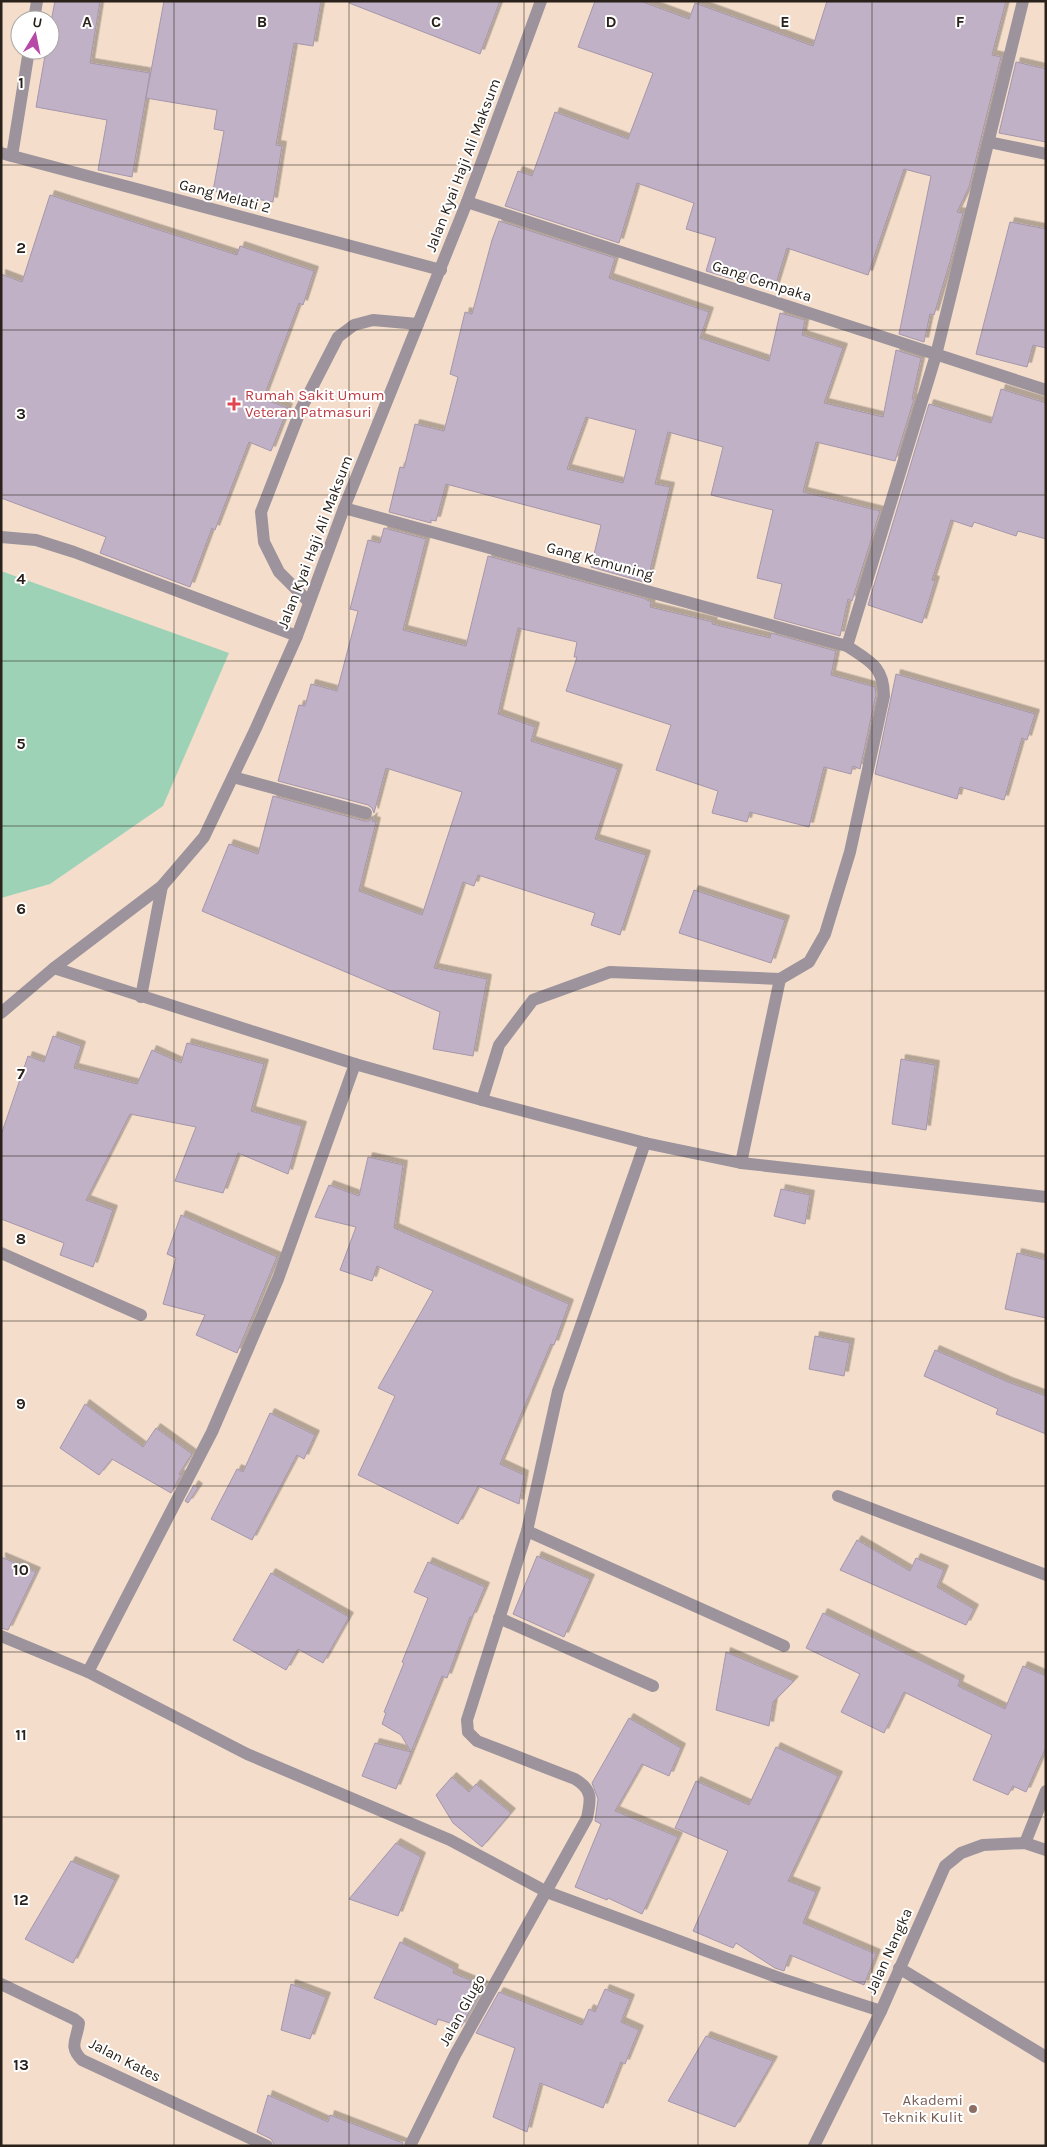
<svg xmlns="http://www.w3.org/2000/svg" width="1047" height="2147" font-family="Karla,sans-serif">
	<style>
		.park { fill: #9ed2b7 }
		.building { fill: #c0b1c6; stroke: #a596ab; fill-rule: evenodd; filter: url(#shadow) }
		.lines { fill: none; stroke-linecap: round; stroke-linejoin: round }
		.minor { stroke: #9c939c; stroke-width: 12 }
		.grid { fill: none; stroke: #29211a; stroke-width: 1; stroke-opacity: 0.55 }
		.health-dot { fill: #e0444e; stroke: #fff; stroke-width: 2 }
		.education-dot { fill: #8d6e63; stroke: #fff; stroke-width: 2 }
		.labels { text-anchor: middle; dominant-baseline: central; stroke-width: 4; stroke-linejoin: round; paint-order: stroke }
		.street-label { font-size: 15px; fill: #29211a; stroke: #fff }
		.health-label { font-size: 15px; fill: #be3a42; stroke: #fff; text-anchor: start }
		.education-label { font-size: 15px; fill: #785e54; stroke: #fff; text-anchor: end }
		.grid-label { font-size: 16px; text-anchor: middle; font-weight: bold; fill: #29211a; stroke: #fff; stroke-width: 4; stroke-linejoin: round; paint-order: stroke }
	</style>
	<defs>
		<filter id="shadow"><feDropShadow dx="4.5" dy="-4.5" stdDeviation="0" flood-color="#0004"/></filter>
	</defs>
	<rect width="100%" height="100%" fill="#f4decb"/>
	<polygon class="park" points="1,571 229,653 163,806 50,884 1,898"/>
	<g class="building">
		<polygon points="55,1 100,1 90,63 150,73 132,177 98,170 107,120 36,107 46,50 50,50 50,27"/>
		<polygon points="164,1 321,1 313,46 294,43 276,145 282,146 273,202 213,191 224,131 214,129 217,110 146,98"/>
		<polygon points="349,1 500,1 480,54 349,3"/>
		<polygon points="595,1 640,1 689,19 695,3 813,46 827,1 1006,1 992,55 1001,57 969,187 957,212 963,213 951,258 934,315 930,314 924,342 899,334 931,176 904,169 868,275 787,248 775,287 734,275 732,279 706,271 716,238 686,229 694,203 637,183 619,243 505,206 518,171 532,176 555,112 628,139 653,73 578,47"/>
		<polygon points="1016,62 1046,69 1046,142 999,133"/>
		<polygon points="50,195 237,255 240,246 314,271 303,305 299,303 263,399 288,408 271,451 249,442 215,530 212,528 190,587 100,553 106,537 1,498 1,274 22,282"/>
		<path d="M 499,221 L 615,258 L 609,278 L 709,312 L 700,338 L 769,361 L 780,313 L 805,320 L 802,335 L 843,348 L 824,403 L 883,417 L 896,350 L 921,358 L 912,399 L 914,399 L 895,461 L 816,442 L 803,492 L 880,511 L 852,601 L 848,599 L 840,636 L 774,618 L 782,584 L 757,578 L 773,510 L 711,495 L 723,447 L 668,432 L 655,484 L 670,487 L 647,583 L 591,567 L 601,525 L 446,484 L 436,521 L 431,520 L 431,523 L 389,512 L 400,467 L 404,468 L 415,424 L 444,431 L 458,377 L 450,374 L 465,312 L 472,314 L 492,240 ZM 586,417 L 636,430 L 623,483 L 567,469 Z"/>
		<polygon points="1010,222 1046,229 1046,348 1033,345 1027,367 976,354"/>
		<polygon points="1001,389 1046,403 1046,539 1018,531 1016,536 974,522 972,527 951,520 932,580 935,581 922,623 868,605 929,404 991,423"/>
		<polygon points="384,528 426,539 403,630 466,646 488,556 643,598 651,602 650,607 713,622 712,624 770,638 771,633 836,651 831,675 875,687 876,695 860,769 853,766 851,774 824,767 809,827 750,812 747,822 712,813 718,791 656,770 671,725 566,691 577,657 574,657 577,642 518,628 498,714 535,727 531,741 618,769 595,839 646,855 620,935 591,925 595,913 478,875 474,886 463,882 434,968 487,979 473,1056 433,1049 440,1012 202,911 229,844 258,854 273,796 364,821 369,821 373,817 372,821 376,822 359,891 422,915 462,792 386,768 374,813 372,808 368,805 278,781 299,705 305,706 311,684 337,691 358,611 350,609 368,540 380,543"/>
		<polygon points="896,674 1035,714 1027,740 1022,738 1004,800 960,787 957,799 875,774"/>
		<polygon points="694,890 785,920 771,963 679,933"/>
		<polygon points="53,1036 81,1046 74,1068 137,1084 152,1050 181,1063 187,1043 264,1064 251,1111 302,1126 288,1174 238,1153 223,1193 175,1181 196,1127 130,1114 86,1200 113,1210 93,1267 60,1255 64,1243 1,1219 1,1135 28,1056 44,1062"/>
		<polygon points="901,1059 935,1065 926,1130 892,1124"/>
		<polygon points="368,1157 403,1165 394,1228 569,1304 554,1345 551,1344 500,1464 524,1475 519,1504 478,1486 458,1524 358,1475 395,1396 378,1388 433,1291 377,1266 372,1281 340,1270 356,1227 315,1217 329,1185 359,1196"/>
		<polygon points="781,1189 810,1195 805,1224 774,1216"/>
		<polygon points="181,1215 277,1257 237,1353 196,1335 205,1315 163,1304 176,1258 167,1254"/>
		<polygon points="1017,1253 1046,1260 1046,1318 1005,1309"/>
		<polygon points="815,1336 850,1343 844,1376 809,1369"/>
		<polygon points="935,1350 1008,1382 1046,1396 1046,1434 996,1414 998,1409 924,1376"/>
		<polygon points="85,1404 143,1447 156,1428 192,1454 179,1474 181,1475 171,1493 112,1459 99,1475 60,1448"/>
		<polygon points="270,1413 315,1435 304,1459 297,1455 252,1540 211,1519 237,1469 243,1472"/>
		<polygon points="194,1485 198,1488 188,1503 185,1501"/>
		<polygon points="857,1540 910,1571 916,1558 944,1570 937,1587 974,1609 966,1625 840,1570"/>
		<polygon points="537,1556 590,1579 564,1637 513,1614"/>
		<polygon points="1,1557 36,1572 8,1630 1,1628"/>
		<polygon points="428,1562 485,1587 472,1617 470,1617 447,1678 442,1676 396,1789 362,1776 375,1743 411,1752 401,1735 382,1724 386,1713 384,1712 404,1663 402,1662 428,1598 414,1592"/>
		<polygon points="271,1573 349,1617 323,1663 298,1649 286,1670 233,1640"/>
		<polygon points="823,1613 960,1680 958,1686 1005,1709 1023,1666 1046,1676 1046,1747 1026,1792 1013,1786 1008,1795 973,1780 992,1735 904,1692 884,1733 841,1712 860,1674 806,1648"/>
		<polygon points="726,1652 794,1681 773,1702 769,1726 716,1710"/>
		<polygon points="629,1718 681,1748 669,1776 642,1764 615,1811 678,1837 642,1914 608,1898 607,1900 575,1887 601,1824 595,1821 598,1799 592,1783"/>
		<polygon points="776,1747 838,1776 788,1881 816,1892 803,1923 876,1954 864,1985 790,1955 784,1971 775,1968 736,1943 733,1948 693,1931 728,1851 675,1828 696,1781 749,1805"/>
		<polygon points="452,1777 469,1792 476,1784 511,1813 482,1847 453,1823 436,1795"/>
		<polygon points="396,1843 421,1857 398,1916 349,1899"/>
		<polygon points="71,1861 115,1880 73,1963 25,1939"/>
		<polygon points="400,1942 454,1969 453,1973 484,1986 461,2027 438,2019 436,2025 374,1998"/>
		<polygon points="291,1984 326,1997 310,2039 281,2030"/>
		<polygon points="605,1989 630,1999 621,2022 639,2030 625,2064 621,2062 603,2108 540,2083 527,2132 493,2117 515,2048 476,2033 499,1992 582,2025 589,2009 595,2012"/>
		<polygon points="706,2036 773,2061 735,2127 668,2101"/>
		<polygon points="268,2095 328,2122 330,2115 403,2143 402,2146 275,2146 271,2139 257,2132"/>
	</g>
	<g class="lines">
		<g class="minor">
			<polyline points="34,20 37,1"/>
			<polyline points="989,142 1046,154"/>
			<polyline points="1,153 441,270"/>
			<polyline points="12,156 29,50"/>
			<polyline points="467,202 1046,390"/>
			<path d="M 344,508 L 847,646 C 870,661 884,667 884,696 L 850,852 L 825,934 L 809,962 L 780,979 L 610,972 L 533,1000 L 499,1045 L 482,1100"/>
			<polyline points="1,537 36,540 74,552 297,636"/>
			<polyline points="309,602 279,572 264,542 261,512 301,409 338,337 354,325 373,320 418,324"/>
			<polyline points="847,646 936,355 1023,1"/>
			<polyline points="233,777 366,813"/>
			<polyline points="54,968 355,1064 482,1100 645,1143 741,1163 1046,1197"/>
			<polyline points="141,997 162,886"/>
			<polyline points="1,1013 54,968 162,886 204,837 256,728 297,636 344,508 467,202 541,1"/>
			<polyline points="741,1163 780,979"/>
			<polyline points="1,1253 141,1315"/>
			<polyline points="838,1496 1046,1575"/>
			<polyline points="527,1531 784,1646"/>
			<polyline points="499,1618 653,1686"/>
			<polyline points="1,1636 88,1672 247,1754 450,1840 547,1892 782,1979 881,2011"/>
			<polyline points="88,1672 212,1432 278,1279 355,1064"/>
			<polyline points="1025,1843 1046,1791"/>
			<polyline points="899,1968 1046,2057"/>
			<path d="M 1,1984 L 74,2019 L 79,2023 C 77,2040 68,2046 82,2060 L 267,2146"/>
			<path d="M 410,2146 L 455,2055 L 587,1818 C 591,1799 593,1790 575,1779 L 477,1741 L 468,1732 L 467,1720 L 527,1531 L 558,1391 L 645,1143"/>
			<polyline points="814,2146 881,2011 945,1866 961,1853 983,1845 1025,1843 1046,1850"/>
		</g>
	</g>
	<path class="grid" d="M 174,1 L 174,2146M 349,1 L 349,2146M 524,1 L 524,2146M 698,1 L 698,2146M 872,1 L 872,2146M 1,165 L 1046,165M 1,330 L 1046,330M 1,495 L 1046,495M 1,661 L 1046,661M 1,826 L 1046,826M 1,991 L 1046,991M 1,1156 L 1046,1156M 1,1321 L 1046,1321M 1,1486 L 1046,1486M 1,1652 L 1046,1652M 1,1817 L 1046,1817M 1,1982 L 1046,1982"/>
	<path class="health-dot" d="M231.5 396.5h5v5h5v5h-5v5h-5v-5h-5v-5h5z"/>
	<circle class="education-dot" cx="973" cy="2109" r="5"/>
	<g class="labels">
		<g class="street-label">
			<text transform="translate(463 165) rotate(-69)">Jalan Kyai Haji Ali Maksum</text>
			<text transform="translate(225 196) rotate(15)">Gang Melati 2</text>
			<text transform="translate(762 281) rotate(18)">Gang Cempaka</text>
			<text transform="translate(315 542) rotate(-69)">Jalan Kyai Haji Ali Maksum</text>
			<text transform="translate(600 561) rotate(15)">Gang Kemuning</text>
			<text transform="translate(889 1951) rotate(-66)">Jalan Nangka</text>
			<text transform="translate(462 2010) rotate(-61)">Jalan Glugo</text>
			<text transform="translate(125 2060) rotate(27)">Jalan Kates</text>
		</g>
		<g class="health-label">
			<text x="245" y="395">Rumah Sakit Umum<tspan x="245" dy="17">Veteran Patmasuri</tspan></text>
		</g>
		<g class="education-label">
			<text x="963" y="2100">Akademi<tspan x="963" dy="17">Teknik Kulit</tspan></text>
		</g>
	</g>
	<g class="grid-label">
		<text x="87" y="27">A</text>
		<text x="262" y="27">B</text>
		<text x="436" y="27">C</text>
		<text x="611" y="27">D</text>
		<text x="785" y="27">E</text>
		<text x="960" y="27">F</text>
		<text x="21" y="88">1</text>
		<text x="21" y="253">2</text>
		<text x="21" y="419">3</text>
		<text x="21" y="584">4</text>
		<text x="21" y="749">5</text>
		<text x="21" y="914">6</text>
		<text x="21" y="1079">7</text>
		<text x="21" y="1244">8</text>
		<text x="21" y="1409">9</text>
		<text x="21" y="1575">10</text>
		<text x="21" y="1740">11</text>
		<text x="21" y="1905">12</text>
		<text x="21" y="2070">13</text>
	</g>
	<rect width="1047" height="2147" fill="none" stroke="#29211a" stroke-width="5"/>
	<g transform="translate(35 35) rotate(10)"><circle r="24" fill="#ffffff" stroke="#a9a6a3"/>
	<path d="M0-4L9 19L0 12L-9 19Z" fill="#b749a7"/>
	<text y="-8" font-size="14" font-weight="bold" text-anchor="middle" fill="#29211a">U</text>
	</g>
</svg>
